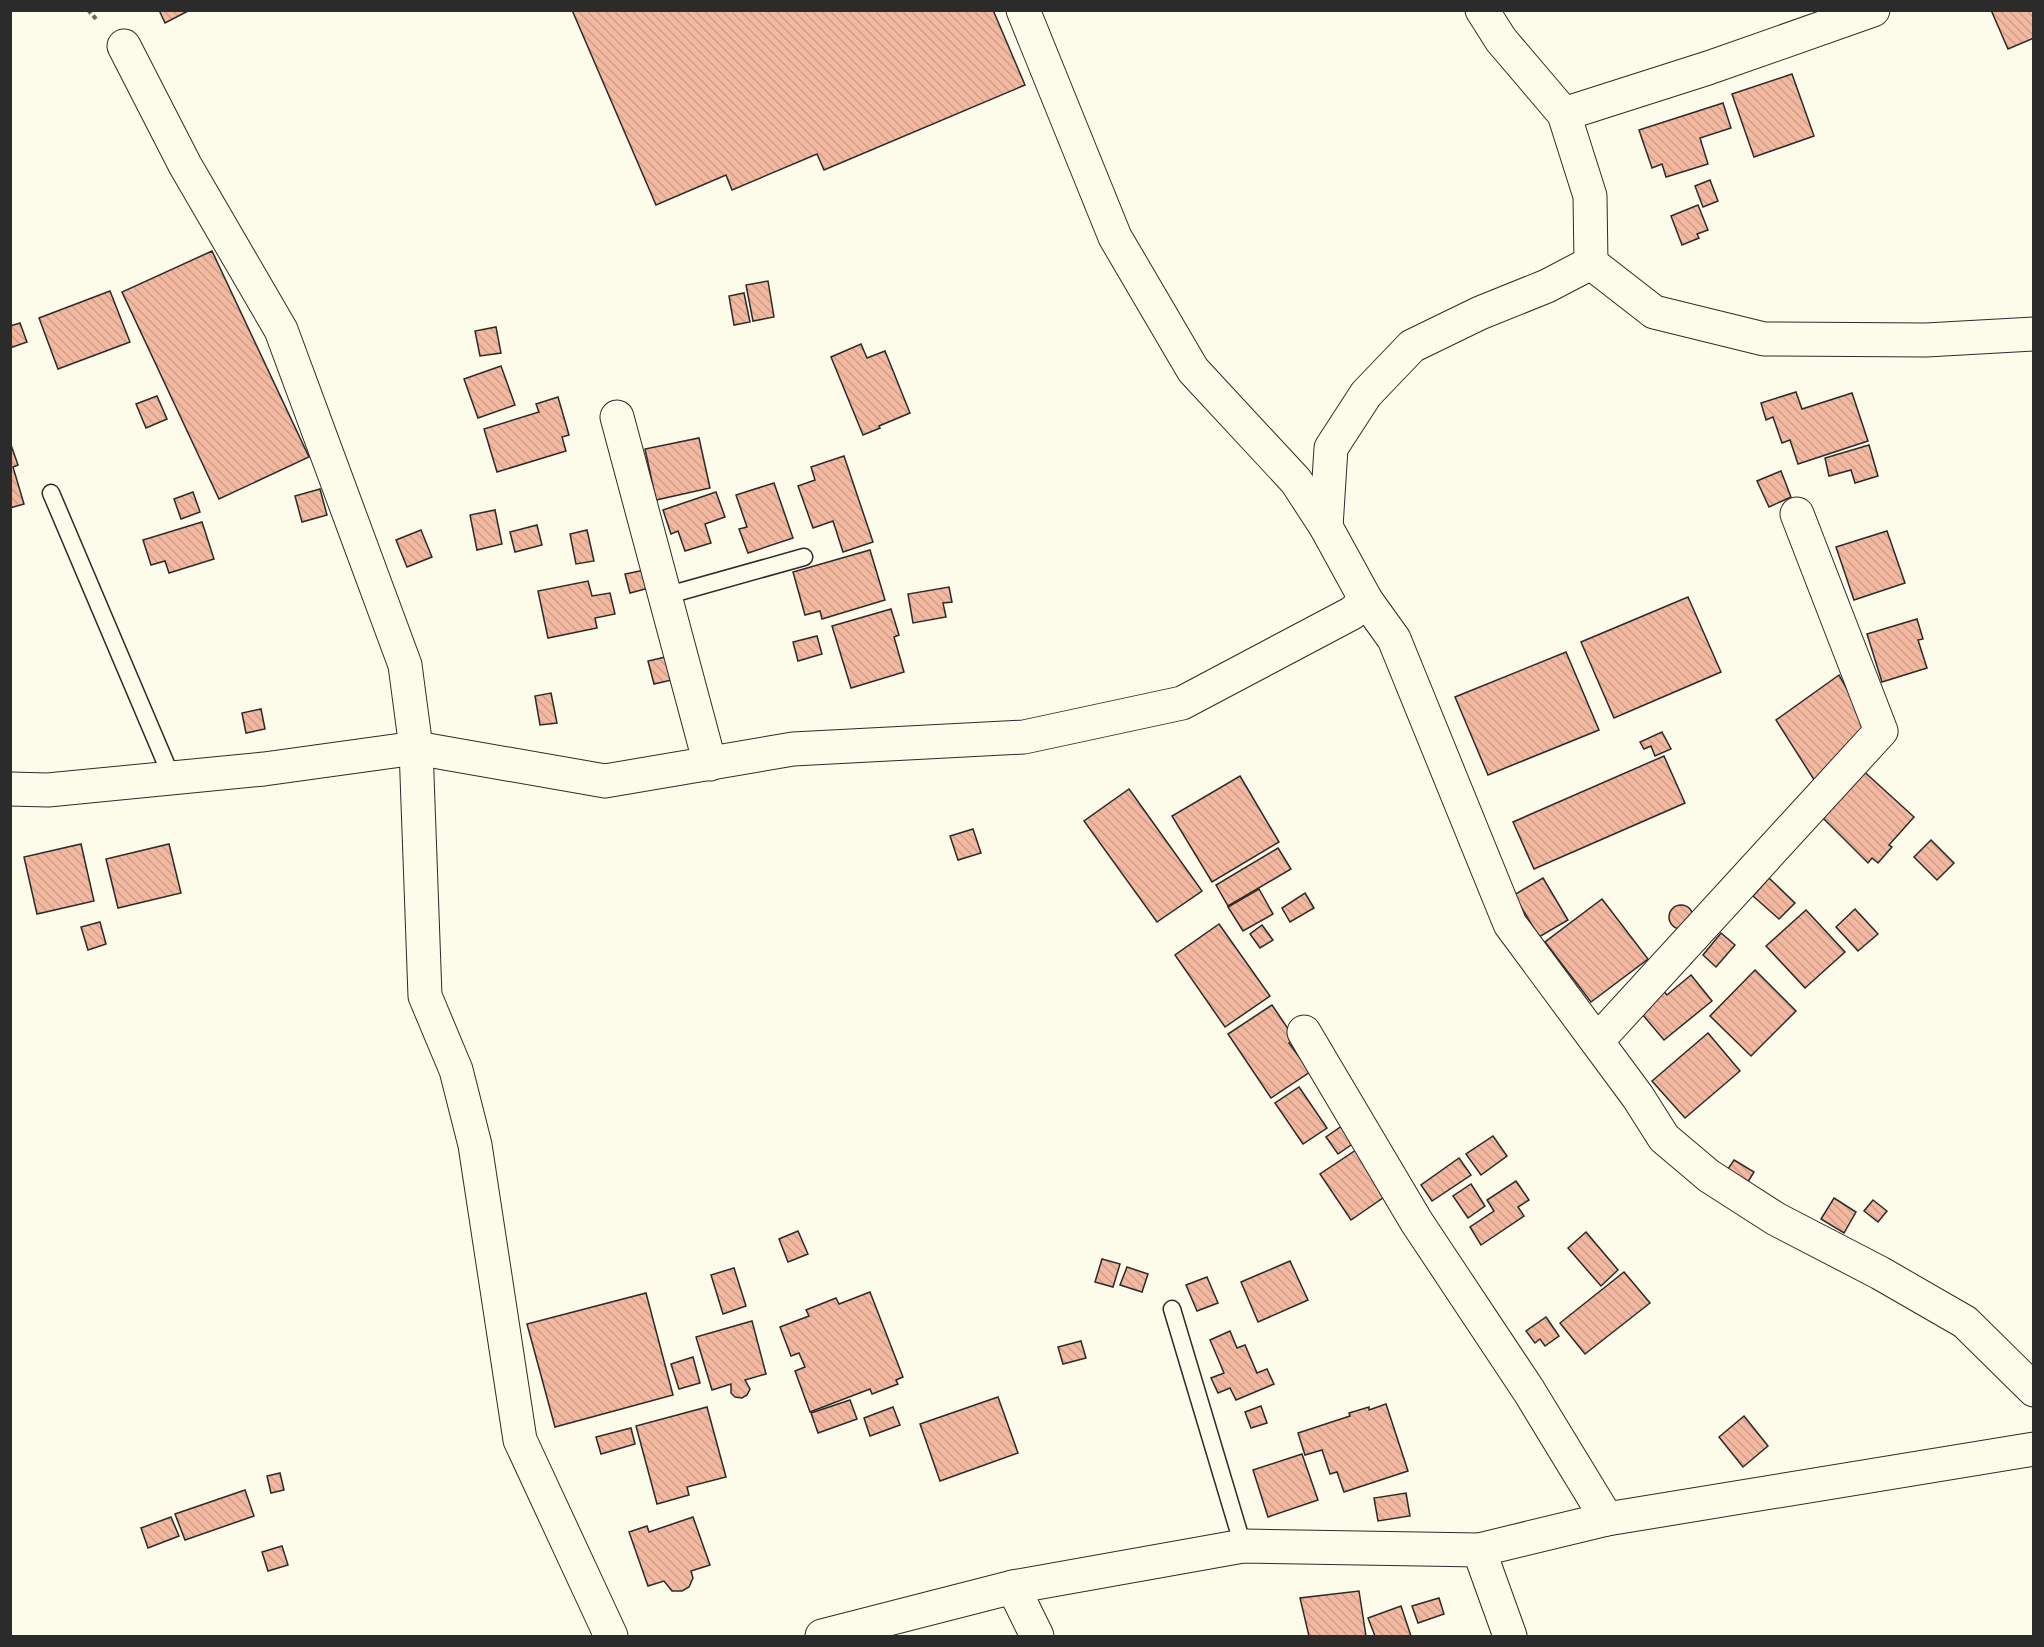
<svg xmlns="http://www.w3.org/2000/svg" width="2044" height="1647" font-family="Rubik,sans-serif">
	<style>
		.building { fill: url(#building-back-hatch); stroke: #2b2b2b; stroke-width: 1.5 }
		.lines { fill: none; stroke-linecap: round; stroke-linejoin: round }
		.service-casing { stroke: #2b2b2b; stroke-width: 19 }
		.minor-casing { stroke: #2b2b2b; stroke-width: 35 }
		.path { stroke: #6a6964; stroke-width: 4; stroke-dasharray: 4.5 3; stroke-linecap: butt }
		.service { stroke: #fdfbea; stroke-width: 16 }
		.minor { stroke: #fdfbea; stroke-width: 33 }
	</style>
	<defs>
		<pattern id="building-back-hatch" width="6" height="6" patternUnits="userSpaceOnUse" patternTransform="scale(1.5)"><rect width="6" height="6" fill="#f2b8a0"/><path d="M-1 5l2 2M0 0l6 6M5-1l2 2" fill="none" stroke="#d09e8a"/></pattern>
	</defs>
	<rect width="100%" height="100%" fill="#fdfbea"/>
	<g class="building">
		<polygon points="159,10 190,10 165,23"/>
		<polygon points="572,10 993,10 1025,85 824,170 817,154 732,190 726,175 656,205"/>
		<polygon points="1991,10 2034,10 2034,38 2008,49"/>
		<polygon points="1792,74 1814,136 1754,157 1732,94"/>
		<polygon points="1723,103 1731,128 1700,138 1708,164 1666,177 1662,164 1652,168 1639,130"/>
		<polygon points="1710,180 1718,201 1703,207 1695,186"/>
		<polygon points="1698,205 1708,230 1697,234 1699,238 1682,245 1671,216"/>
		<polygon points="212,251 309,457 219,499 122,292"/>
		<polygon points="768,281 774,317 753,321 746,285"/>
		<polygon points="110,291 130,342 58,369 39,318"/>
		<polygon points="744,293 750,322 734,325 729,296"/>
		<polygon points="20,323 27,342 10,348 10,326"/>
		<polygon points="496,327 501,353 480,356 475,331"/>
		<polygon points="861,344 867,358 885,351 910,413 879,426 880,428 863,435 831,357"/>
		<polygon points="501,366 515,405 478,418 464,379"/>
		<polygon points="1796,392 1802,409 1852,393 1868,441 1798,464 1790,440 1782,443 1773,417 1766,420 1761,403"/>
		<polygon points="157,396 167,419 146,428 136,404"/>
		<polygon points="558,397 569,435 562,437 566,451 497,472 484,429 539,412 536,404"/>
		<polygon points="699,438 710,488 656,500 645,449"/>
		<polygon points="10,442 18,465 13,467 24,504 10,508"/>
		<polygon points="1869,445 1878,476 1855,483 1851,470 1829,476 1825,458"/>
		<polygon points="844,456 873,542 843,552 833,521 813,528 798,486 815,480 811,467"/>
		<polygon points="1781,471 1791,497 1769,507 1757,481"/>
		<polygon points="774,483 793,538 748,553 739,529 747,527 736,495"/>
		<polygon points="320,489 327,515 302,522 295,496"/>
		<polygon points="193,492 200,512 181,519 174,499"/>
		<polygon points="716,492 725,517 705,524 711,543 685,551 678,531 671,534 663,510"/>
		<polygon points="495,510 502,544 477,550 470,515"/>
		<polygon points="202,522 214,559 169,573 165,561 151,565 143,540"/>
		<polygon points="537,525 542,545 515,552 510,532"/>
		<polygon points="421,530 432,557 407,567 396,540"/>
		<polygon points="587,530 594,561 576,564 570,534"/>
		<polygon points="1887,531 1905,583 1854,600 1836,547"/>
		<polygon points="870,550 885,600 822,619 820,611 805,615 793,572"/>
		<polygon points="645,570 649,588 630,593 625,574"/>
		<polygon points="588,581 592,596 610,593 615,614 595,618 597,628 548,638 538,591"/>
		<polygon points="949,587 952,602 943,603 946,617 913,623 908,594"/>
		<polygon points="1688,597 1721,672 1614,718 1581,642"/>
		<polygon points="891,609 899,635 894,637 904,672 851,688 832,626"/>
		<polygon points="1917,619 1923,639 1918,640 1927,668 1882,682 1867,634"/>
		<polygon points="817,636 822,654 798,661 793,642"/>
		<polygon points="1566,652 1599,730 1488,775 1455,697"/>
		<polygon points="670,656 676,679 654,684 648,661"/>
		<polygon points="1839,675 1872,735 1820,789 1776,720"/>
		<polygon points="551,693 557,723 540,725 535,696"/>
		<polygon points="261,709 265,729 246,733 242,713"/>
		<polygon points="1662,732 1671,749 1655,756 1651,746 1644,749 1640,742"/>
		<polygon points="1664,756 1685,803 1534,869 1513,822"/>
		<polygon points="1859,767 1914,817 1889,845 1892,847 1878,863 1872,858 1868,863 1817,812"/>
		<polygon points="1240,776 1279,842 1212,882 1172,816"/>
		<polygon points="1129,789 1202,891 1157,922 1084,821"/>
		<polygon points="973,829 981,853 958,860 950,836"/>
		<polygon points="1931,840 1954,863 1937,880 1914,857"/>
		<polygon points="81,844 94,901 37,914 24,857"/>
		<polygon points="169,844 181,893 118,908 106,859"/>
		<polygon points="1278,848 1291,869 1228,906 1216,885"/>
		<polygon points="1543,878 1568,920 1539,937 1514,895"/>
		<polygon points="1769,878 1795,903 1779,919 1753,896"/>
		<polygon points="1259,889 1273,914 1243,931 1228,907"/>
		<polygon points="1305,893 1314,908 1290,922 1282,908"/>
		<polygon points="1602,899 1648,959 1591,1002 1545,942"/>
		<circle cx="1681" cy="917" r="12"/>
		<polygon points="1855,909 1878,934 1858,951 1836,927"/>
		<polygon points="1806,910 1845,952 1805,988 1766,946"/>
		<polygon points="100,922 106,944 88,950 81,927"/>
		<polygon points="1219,924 1270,996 1225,1027 1175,955"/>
		<polygon points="1262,925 1273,940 1260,948 1250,934"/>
		<polygon points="1721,933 1735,945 1716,967 1703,955"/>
		<polygon points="1755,970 1796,1011 1751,1056 1710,1016"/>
		<polygon points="1691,975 1712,1001 1664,1040 1642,1014 1650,1008 1645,1001 1661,988 1667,995"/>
		<polygon points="1272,1005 1295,1039 1289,1043 1310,1072 1271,1098 1228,1034"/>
		<polygon points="1708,1033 1740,1071 1685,1118 1652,1081"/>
		<polygon points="1299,1087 1327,1128 1303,1144 1275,1103"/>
		<polygon points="1349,1121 1361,1138 1338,1154 1326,1137"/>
		<polygon points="1493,1136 1507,1156 1481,1175 1466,1154"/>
		<polygon points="1359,1148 1390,1193 1351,1220 1320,1174"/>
		<polygon points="1459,1158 1471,1175 1432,1201 1421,1185"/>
		<polygon points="1734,1160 1754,1172 1746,1185 1726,1172"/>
		<polygon points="1516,1181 1529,1200 1518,1207 1524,1216 1481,1245 1470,1227 1494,1211 1487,1200"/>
		<polygon points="1471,1184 1485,1206 1468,1218 1453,1196"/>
		<polygon points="1834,1198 1856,1212 1844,1233 1821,1219"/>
		<polygon points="1873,1200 1887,1211 1878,1222 1864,1211"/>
		<polygon points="798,1231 808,1254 788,1262 779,1239"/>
		<polygon points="1586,1232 1618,1270 1601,1286 1568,1248"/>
		<polygon points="1102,1259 1120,1264 1113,1287 1095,1282"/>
		<polygon points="1290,1261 1308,1300 1258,1322 1241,1282"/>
		<polygon points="1127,1267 1148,1274 1142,1292 1120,1285"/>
		<polygon points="734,1268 746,1306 723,1314 711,1275"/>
		<polygon points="1624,1272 1650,1303 1585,1354 1560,1323"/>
		<polygon points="1207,1277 1218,1303 1197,1311 1186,1285"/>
		<polygon points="870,1292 903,1377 896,1380 898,1384 872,1394 870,1389 810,1412 795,1371 805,1367 799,1353 791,1356 780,1327 809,1316 806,1310 836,1298 839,1304"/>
		<polygon points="646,1293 673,1395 555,1427 527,1324"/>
		<polygon points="1546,1317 1559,1336 1545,1346 1540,1339 1535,1343 1526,1331"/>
		<polygon points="752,1321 766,1374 745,1380 750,1389 747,1395 742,1398 735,1397 731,1393 731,1384 712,1390 696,1337"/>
		<polygon points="1230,1331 1237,1348 1245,1345 1257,1373 1267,1369 1274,1384 1236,1400 1230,1388 1218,1393 1211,1378 1224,1373 1210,1340"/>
		<polygon points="1081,1341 1086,1358 1063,1364 1058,1347"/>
		<polygon points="693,1357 700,1383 679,1389 671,1364"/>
		<polygon points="998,1397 1018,1453 940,1481 920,1424"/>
		<polygon points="850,1400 857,1419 818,1433 811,1413"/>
		<polygon points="1386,1404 1408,1471 1344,1492 1337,1472 1330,1474 1322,1450 1305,1455 1298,1433 1350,1416 1349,1413 1369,1407 1369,1410"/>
		<polygon points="1261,1406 1267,1423 1251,1428 1245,1412"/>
		<polygon points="707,1407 726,1477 687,1487 689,1495 657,1504 636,1426"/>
		<polygon points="893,1407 900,1425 870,1436 864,1418"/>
		<polygon points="1744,1416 1768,1446 1743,1467 1719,1437"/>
		<polygon points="631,1428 635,1444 601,1454 596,1437"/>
		<polygon points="1302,1454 1318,1500 1268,1517 1253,1470"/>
		<polygon points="280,1473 284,1490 271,1493 267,1476"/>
		<polygon points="245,1490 254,1516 185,1540 175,1514"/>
		<polygon points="1406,1493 1410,1516 1378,1521 1374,1498"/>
		<polygon points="171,1517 179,1536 148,1548 141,1528"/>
		<polygon points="693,1517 710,1565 691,1571 693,1578 689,1587 682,1591 672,1591 664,1581 648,1586 629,1532 647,1526 649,1532"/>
		<polygon points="282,1546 288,1565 268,1571 262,1552"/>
		<polygon points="1359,1591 1366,1636 1309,1636 1300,1598"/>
		<polygon points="1439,1598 1444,1614 1418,1623 1412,1606"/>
		<polygon points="1401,1606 1411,1636 1375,1636 1368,1618"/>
	</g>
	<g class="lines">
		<defs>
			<g id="service">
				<polyline points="51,493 172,778"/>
				<polyline points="665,596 804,557"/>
				<polyline points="1172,1309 1243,1546"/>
			</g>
			<g id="minor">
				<polyline points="1023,10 1115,237 1193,370 1296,481 1326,527 1366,600 1394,639 1510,924 1638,1097 1664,1138 1709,1176 1776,1219 1880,1273 1965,1322 2034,1390"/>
				<polyline points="124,46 185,165 281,330 405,665 416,748 425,996 456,1070 475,1145 520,1440 611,1636"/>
				<polyline points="1564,114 1708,68 1873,10"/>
				<polyline points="1591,263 1654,312 1764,339 1926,340 2034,334"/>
				<polyline points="617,417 710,764"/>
				<polyline points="1326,527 1331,448 1366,394 1412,346 1480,313 1547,286 1591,263 1590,196 1564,114 1501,40 1482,10"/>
				<polyline points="10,789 48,790 264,769 416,748 605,781 793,749 1024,737 1182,703 1352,613 1366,600"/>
				<polyline points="1304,1032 1416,1221 1529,1391 1607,1519"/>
				<polyline points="1597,1041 1881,731 1797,514"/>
				<polyline points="1479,1550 1510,1636"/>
				<polyline points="1013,1587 1037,1636"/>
				<polyline points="822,1636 1013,1587 1243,1546 1479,1550 1607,1519 2034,1449"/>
			</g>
		</defs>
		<use href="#service" class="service-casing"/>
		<use href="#minor" class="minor-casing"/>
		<polyline class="path" points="88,10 98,21"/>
		<use href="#service" class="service"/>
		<use href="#minor" class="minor"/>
	</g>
	<rect width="2044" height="1647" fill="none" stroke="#2b2b2b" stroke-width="24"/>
</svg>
